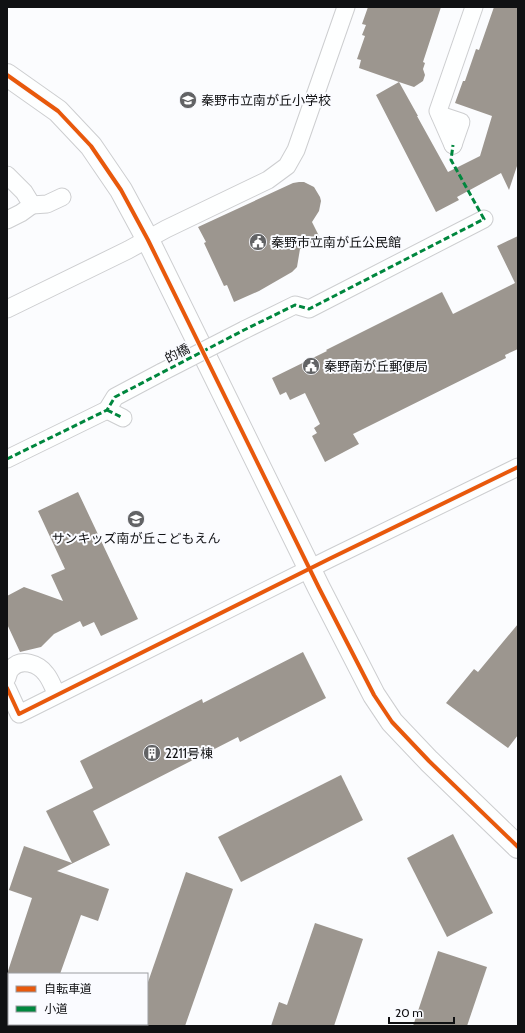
<svg xmlns="http://www.w3.org/2000/svg" width="525" height="1033" font-family="Cabin,'Noto Sans JP',sans-serif">
	<style>
		.building { fill: #9c968f }
		.lines { fill: none; stroke-linecap: round; stroke-linejoin: round }
		.street-casing { stroke: #cdced0; stroke-width: 19 }
		.secondary-casing { stroke: #cdced0; stroke-width: 24 }
		.street { stroke: #feffff; stroke-width: 17 }
		.secondary { stroke: #feffff; stroke-width: 22 }
		.street-bridge-casing { stroke: #cdced0; stroke-width: 19; stroke-linecap: butt }
		.street-bridge { stroke: #feffff; stroke-width: 17 }
		.quiet { stroke: #00873e; stroke-width: 3; stroke-dasharray: 6 3; stroke-linecap: butt }
		.cycleway-casing { stroke: #fafbff; stroke-width: 6 }
		.cycleway { stroke: #e8590c; stroke-width: 4 }
		.labels { text-anchor: middle; dominant-baseline: central; stroke-width: 4; stroke-linejoin: round; paint-order: stroke }
		.poi-label { font-size: 13px; fill: #101113; stroke: #fafbff; text-anchor: start }
		.street-label { font-size: 13px; fill: #101113; stroke: #fafbff }
	</style>
	<rect width="100%" height="100%" fill="#fbfcfe"/>
	<g class="building">
		<polygon points="368,7 441,7 423,62 425,63 423,69 425,75 423,81 414,87 399,82 418,116 417,116 448,172 480,156 492,116 455,103 463,81 465,81 476,49 479,50 494,7 518,7 518,163 509,190 501,173 457,197 459,200 436,212 376,95 399,82 359,68 361,60 357,59 365,36 362,35 366,25 362,24"/>
		<polygon points="299,182 304,182 314,187 320,197 321,201 319,211 312,222 320,238 300,249 297,267 292,272 259,291 234,302 227,285 224,286 204,243 206,242 198,227 293,183"/>
		<polygon points="518,236 518,349 505,355 506,358 353,434 359,444 325,462 312,436 317,433 314,428 320,424 305,393 290,400 286,392 280,395 272,378 327,351 326,350 442,292 453,314 515,283 497,246"/>
		<polygon points="78,492 138,619 101,636 94,622 83,627 80,621 54,634 41,647 20,652 7,624 7,596 24,587 63,601 51,575 65,569 38,511"/>
		<polygon points="518,624 518,735 508,748 446,703 474,669 478,672"/>
		<polygon points="303,652 326,698 240,742 238,737 93,811 110,845 57,871 109,889 98,921 81,915 60,974 7,974 32,898 9,890 24,846 72,863 46,811 93,788 80,761 202,699 203,703"/>
		<polygon points="341,775 363,820 241,882 218,837"/>
		<polygon points="453,834 493,913 447,937 407,858"/>
		<polygon points="186,872 233,889 185,1026 147,1026 147,985"/>
		<polygon points="315,923 363,939 334,1026 271,1026 279,1002 287,1005"/>
		<polygon points="438,951 487,967 467,1026 413,1026"/>
	</g>
	<g class="lines">
		<defs>
			<g id="street">
				<polyline points="440,115 461,122 453,145"/>
				<polyline points="453,145 438,111 474,7"/>
				<polyline points="7,175 24,192 32,205 21,213 7,220"/>
				<polyline points="32,205 47,204 62,197"/>
				<polyline points="7,309 128,250 166,229 268,180 287,166 296,150 346,7"/>
				<polyline points="244,330 295,305 309,309 484,219"/>
				<polyline points="107,410 123,418"/>
				<polyline points="7,459 107,410 115,397 162,372"/>
				<path d="M 7,678 C 8,675 9,671 11,669 C 21,657 39,664 46,674 C 51,680 53,688 57,694"/>
				<polyline points="7,688 19,714 329,559 518,467"/>
			</g>
			<polyline id="secondary" points="7,75 58,111 91,146 121,190 148,240 319,588 374,695 392,722 429,761 518,847"/>
		</defs>
		<use href="#street" class="street-casing"/>
		<use href="#secondary" class="secondary-casing"/>
		<use href="#street" class="street"/>
		<use href="#secondary" class="secondary"/>
		<defs>
			<polyline id="street-bridge" points="162,372 244,330"/>
		</defs>
		<use href="#street-bridge" class="street-bridge-casing"/>
		<use href="#street-bridge" class="street-bridge"/>
		<g class="quiet">
			<polyline points="107,410 123,418"/>
			<polyline points="7,459 107,410 115,397 244,330 295,305 309,309 484,219 451,160 453,145"/>
		</g>
		<defs>
			<g id="cycleway">
				<polyline points="7,75 58,111 91,146 121,190 148,240 319,588 374,695 392,722 429,761 518,847"/>
				<polyline points="7,688 19,714 329,559 518,467"/>
			</g>
		</defs>
		<use href="#cycleway" class="cycleway-casing"/>
		<use href="#cycleway" class="cycleway"/>
	</g>
	<defs>
		<symbol id="school-disc" viewBox="-11 -11 22 22"><circle r="9.5" fill="#626365" stroke="#fafbff"/><path d="M0-5L7-2L0 1L-7-2ZM-4 1L0 2.5L4 1V4Q0 6-4 4Z" fill="#fff"/></symbol>
		<symbol id="civic-disc" viewBox="-11 -11 22 22"><circle r="9.5" fill="#626365" stroke="#fafbff"/><path d="M-.6-6.5H3V-4.5H.6V-3L4-1V1h2V6H-6V1h2V-1L-.6-3ZM-1.2 2.5V6h2.4V2.5Z" fill="#fff"/></symbol>
		<symbol id="building-disc" viewBox="-11 -11 22 22"><circle r="9.5" fill="#626365" stroke="#fafbff"/><path d="M-4-6H4V6H1V3H-1V6H-4ZM-2.5-4.3h1.7v1.8h-1.7ZM.8-4.3h1.7v1.8H.8ZM-2.5-1h1.7V.8h-1.7ZM.8-1h1.7V.8H.8Z" fill="#fff"/></symbol>
	</defs>
	<g fill-rule="evenodd">
		<use href="#school-disc" x="178" y="90" width="20" height="20"/>
		<use href="#civic-disc" x="248" y="232" width="20" height="20"/>
		<use href="#civic-disc" x="301" y="356" width="20" height="20"/>
		<use href="#school-disc" x="126" y="509" width="20" height="20"/>
		<use href="#building-disc" x="142" y="743" width="20" height="20"/>
	</g>
	<g class="labels">
		<g class="poi-label">
			<text x="201" y="100">秦野市立南が丘小学校</text>
			<text x="271" y="242">秦野市立南が丘公民館</text>
			<text x="324" y="366">秦野南が丘郵便局</text>
			<text x="136" y="538" text-anchor="middle">サンキッズ南が丘こどもえん</text>
			<text x="165" y="753">2211号棟</text>
		</g>
		<g class="street-label">
			<text transform="translate(177 353) rotate(-27)">的橋</text>
		</g>
	</g>
	<rect width="525" height="1033" fill="none" stroke="#101113" stroke-width="16"/>
	<rect x="8" y="973" width="140" height="52" fill="#fafbff" stroke="#9c9da1"/>
	<rect x="16" y="986" width="20" height="6" fill="#e8590c" stroke="#9c9da1"/>
	<text x="44" y="993" font-size="12" fill="#101113">自転車道</text>
	<rect x="16" y="1006" width="20" height="6" fill="#00873e" stroke="#9c9da1"/>
	<text x="44" y="1013" font-size="12" fill="#101113">小道</text>
	<path d="M389 1017v6h65v-6" fill="none" stroke="#101113" stroke-width="2"/>
	<text x="395" y="1017" font-size="12" fill="#101113" stroke="#fafbff" stroke-width="3" paint-order="stroke">20 m</text>
</svg>
